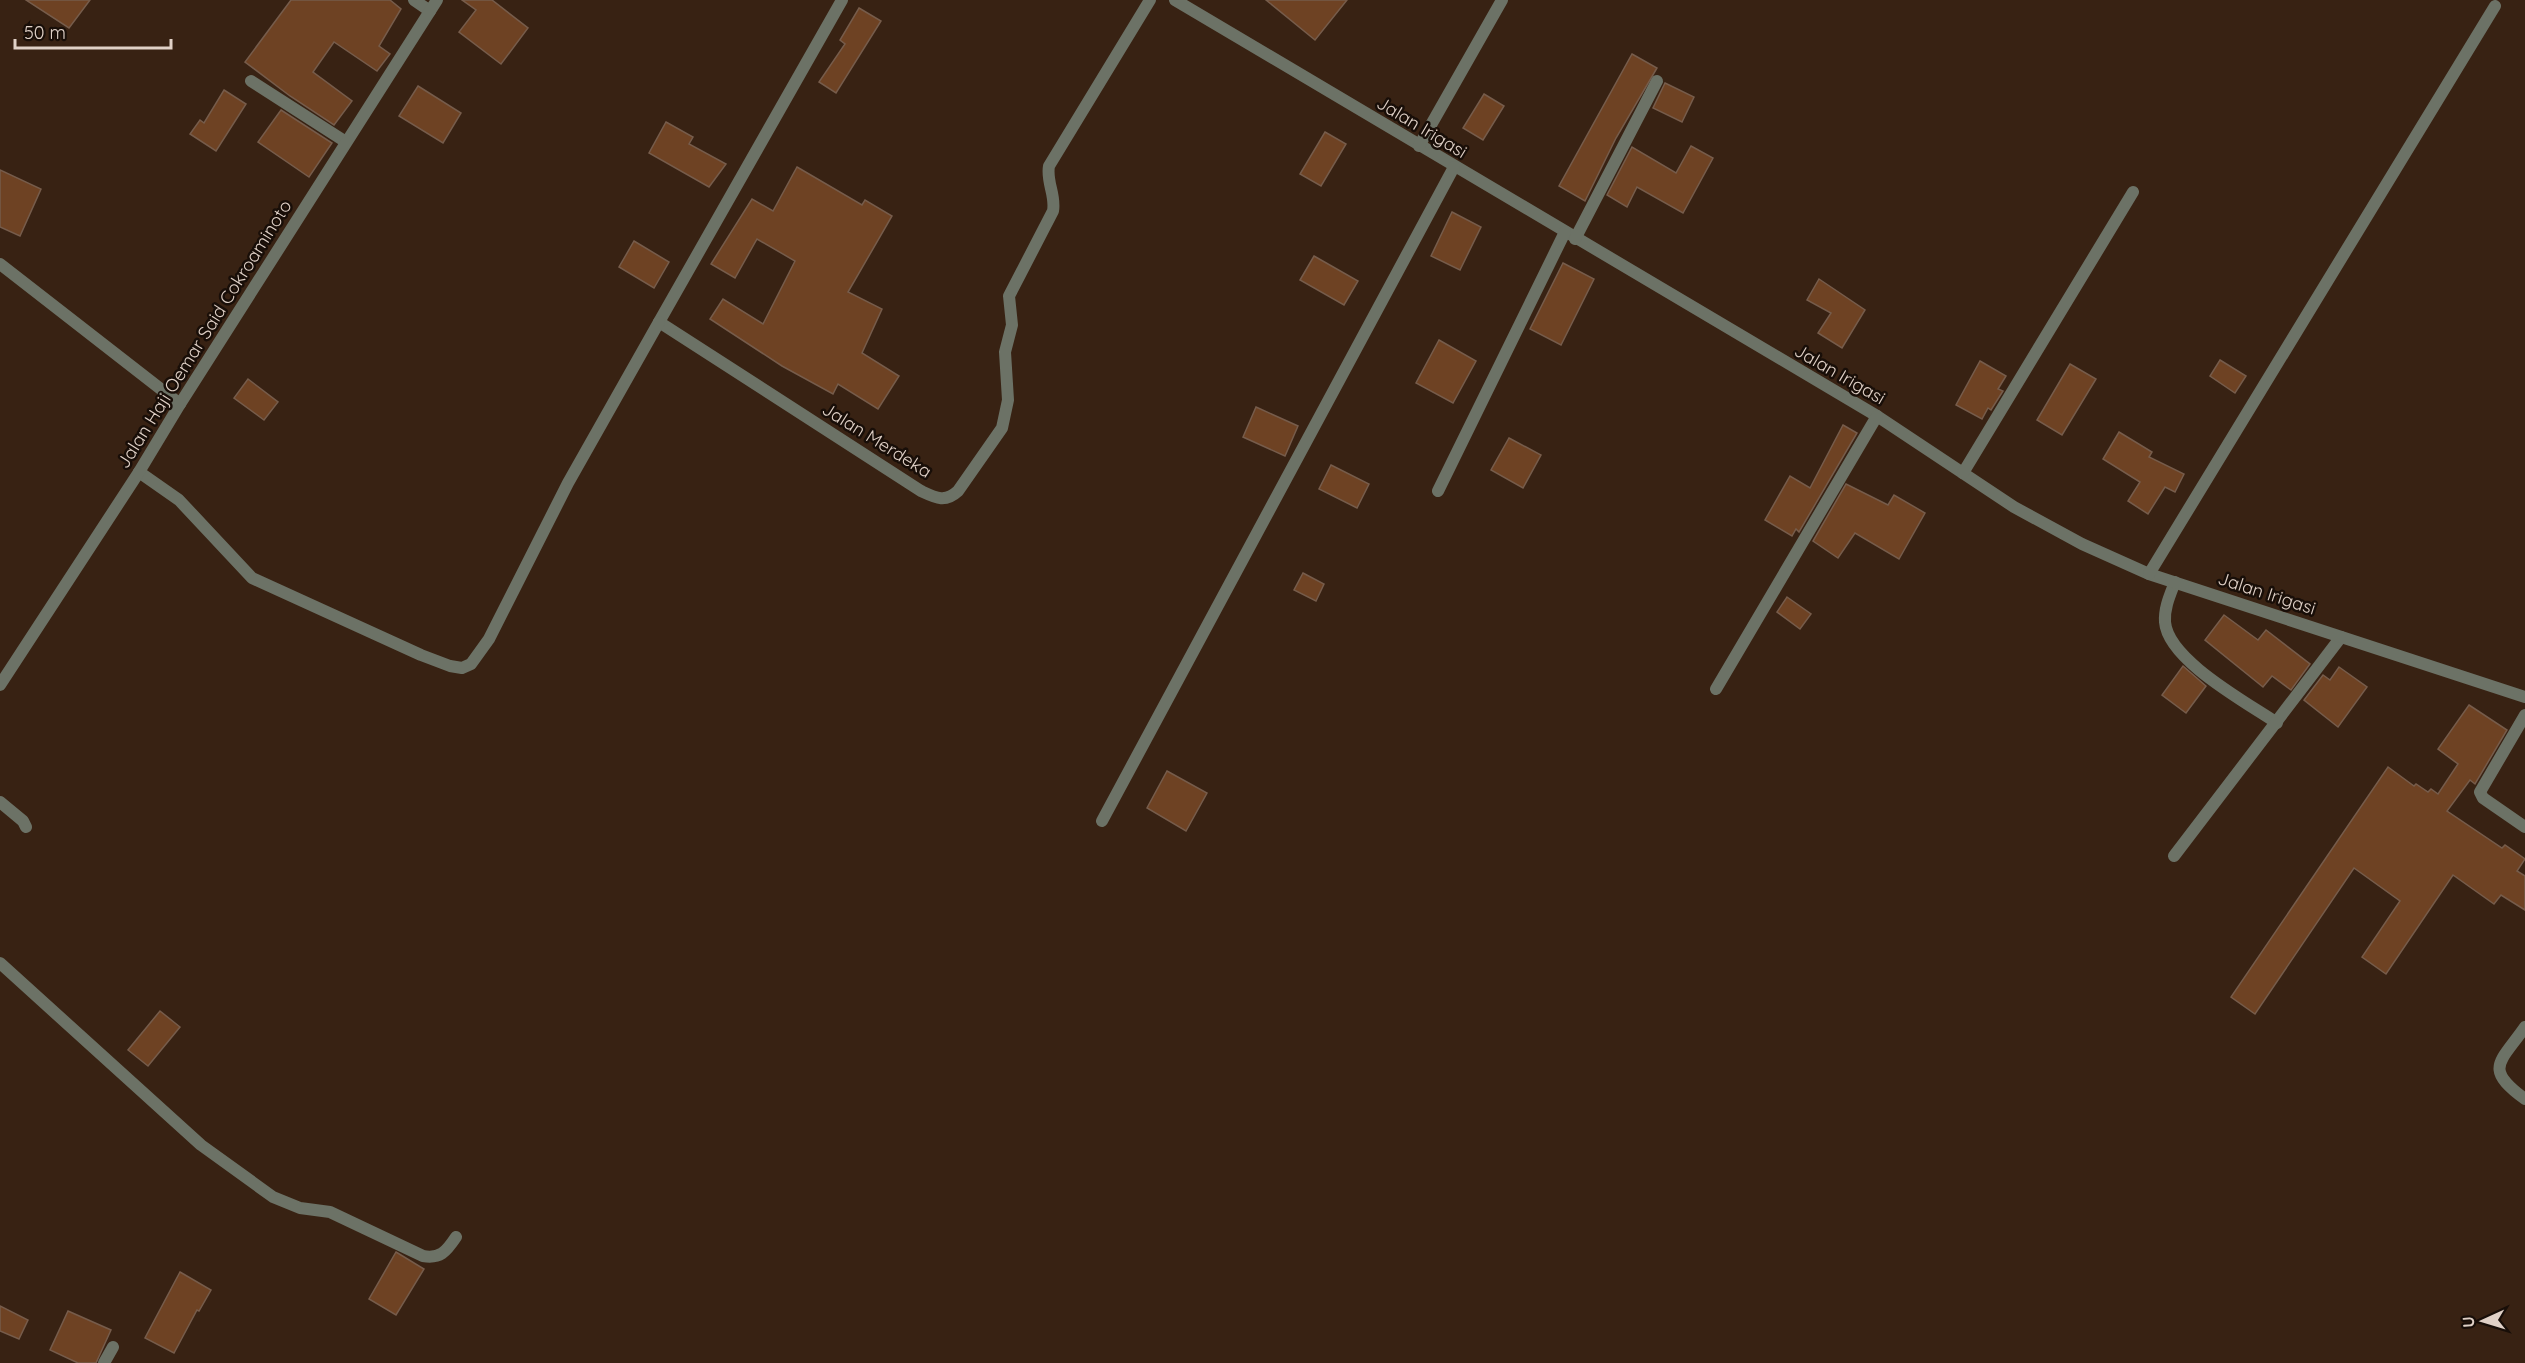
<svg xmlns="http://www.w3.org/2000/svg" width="2525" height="1363" font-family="Quicksand,sans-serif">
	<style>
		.building { fill: #6e4223; stroke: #765c4b; stroke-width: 1.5 }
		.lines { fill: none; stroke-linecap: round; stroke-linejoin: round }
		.lane { stroke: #6c7266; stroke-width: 12 }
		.street { stroke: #6c7266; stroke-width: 12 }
		.labels { text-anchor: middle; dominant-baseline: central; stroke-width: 5; stroke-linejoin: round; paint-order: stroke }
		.street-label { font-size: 18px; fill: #e0d1c7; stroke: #180e08 }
	</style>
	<rect width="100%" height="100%" fill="#382213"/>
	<g class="building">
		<polygon points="26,0 90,0 69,28"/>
		<polygon points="291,0 390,0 401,9 379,46 390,54 377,71 334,42 313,72 352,101 334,125 290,96 245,62"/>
		<polygon points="462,0 492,0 528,28 501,64 459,32 476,10"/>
		<polygon points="1266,0 1347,0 1315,40"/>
		<polygon points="859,8 881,21 836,93 819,82 845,44 840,40"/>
		<polygon points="1632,54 1657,68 1616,138 1585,201 1559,186"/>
		<polygon points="1665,83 1694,97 1682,122 1653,108"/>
		<polygon points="418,86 461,113 443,143 399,116"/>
		<polygon points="224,90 246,104 216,151 190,134 200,120 204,123"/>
		<polygon points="1484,94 1504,106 1483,140 1463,128"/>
		<polygon points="281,110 332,143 309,177 258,142"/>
		<polygon points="666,122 693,137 689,144 726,164 709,187 649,153"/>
		<polygon points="1325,132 1346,144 1321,186 1300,174"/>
		<polygon points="1691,146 1713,158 1683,213 1637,187 1627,207 1607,195 1632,147 1676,173"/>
		<polygon points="797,167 862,205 865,200 892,216 848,292 882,309 862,353 899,376 878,409 838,384 833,394 782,366 710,319 723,299 763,324 795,261 757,239 735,278 711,264 752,199 773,211"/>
		<polygon points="0,170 41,189 20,236 0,227"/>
		<polygon points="1452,212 1481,227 1460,270 1431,256"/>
		<polygon points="634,241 669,262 654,288 619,267"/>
		<polygon points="1314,256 1358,281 1344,305 1300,280"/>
		<polygon points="1563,263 1594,279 1561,345 1530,329"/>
		<polygon points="1819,279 1865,310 1842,348 1818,333 1831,313 1807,300"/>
		<polygon points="1439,340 1476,361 1453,403 1416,383"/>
		<polygon points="2220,360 2246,376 2235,393 2210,376"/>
		<polygon points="1980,361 2006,376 1998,389 2003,391 1991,410 1988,408 1982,419 1956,405"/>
		<polygon points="2070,364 2096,379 2062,435 2037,420"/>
		<polygon points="248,379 278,402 264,420 234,398"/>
		<polygon points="1256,407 1298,426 1285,456 1243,437"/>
		<polygon points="1843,425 1857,433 1799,532 1796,529 1792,536 1765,520 1790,476 1810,488"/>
		<polygon points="2119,432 2152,452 2149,457 2184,474 2175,492 2165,487 2148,514 2128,501 2140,482 2103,459"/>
		<polygon points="1509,438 1541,455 1523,488 1491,470"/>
		<polygon points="1331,465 1369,484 1357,508 1319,489"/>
		<polygon points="1846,484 1888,505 1894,495 1925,513 1899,559 1855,533 1838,558 1813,541"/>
		<polygon points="1303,573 1324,584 1316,601 1294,590"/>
		<polygon points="1787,597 1811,614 1800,629 1777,612"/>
		<polygon points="2224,615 2258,640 2266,630 2310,664 2291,690 2272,676 2263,687 2205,640"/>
		<polygon points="2183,666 2206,686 2186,713 2162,695"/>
		<polygon points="2339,667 2367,687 2338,727 2304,700 2323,675 2330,680"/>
		<polygon points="2469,705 2507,730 2475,784 2470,780 2447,811 2502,848 2505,845 2525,859 2517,871 2525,876 2525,910 2501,895 2494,904 2453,875 2386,974 2362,957 2400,901 2354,868 2255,1014 2231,997 2388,767 2414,786 2416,784 2428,792 2431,789 2438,794 2458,764 2438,749"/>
		<polygon points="1167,771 1207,793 1186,831 1147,808"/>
		<polygon points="160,1011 180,1027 148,1066 128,1050"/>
		<polygon points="396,1252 424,1269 396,1315 369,1299"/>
		<polygon points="180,1272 211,1290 199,1311 197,1310 174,1353 145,1338"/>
		<polygon points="0,1306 28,1320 19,1339 0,1331"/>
		<polygon points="68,1311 111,1330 96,1363 78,1363 50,1350"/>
	</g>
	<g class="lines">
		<g class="lane">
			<polyline points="251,81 346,142"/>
			<path d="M 2175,582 C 2170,595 2164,608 2165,622 C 2168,660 2246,702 2277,723"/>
			<polyline points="0,802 23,821 26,827"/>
			<polyline points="2174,856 2341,637"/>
		</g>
		<g class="street">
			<polyline points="414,0 430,11"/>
			<path d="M 842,0 L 659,322 L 921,491 C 936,498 945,503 958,491 L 1002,428 L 1008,400 L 1005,352 L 1012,325 L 1009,296 L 1053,211 C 1056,195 1046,182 1049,166 L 1150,0"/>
			<polyline points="1175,0 1877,416 2014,507 2082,544 2149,574 2525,697"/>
			<polyline points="1419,146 1502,0"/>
			<polyline points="1575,239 1657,81"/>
			<polyline points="0,264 180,404"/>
			<polyline points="139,472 179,500 252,578 421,655 450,666 462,668 471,664 489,639 568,483 659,322"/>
			<polyline points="1963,473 2133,192"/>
			<polyline points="1438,491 1565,232"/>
			<polyline points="2149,574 2495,6"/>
			<polyline points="0,685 139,472 180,404 437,0"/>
			<polyline points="1716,689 1877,416"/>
			<polyline points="2525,715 2480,792 2483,798 2525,827"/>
			<polyline points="1102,821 1454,167"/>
			<path d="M 0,963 L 201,1145 L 273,1197 L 300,1208 L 330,1212 L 423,1256 C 440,1259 446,1252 456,1237"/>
			<path d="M 2525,1027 C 2500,1063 2483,1068 2525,1099"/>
			<polyline points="104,1363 113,1347"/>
		</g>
	</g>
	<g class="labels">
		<g class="street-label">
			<text transform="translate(1422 127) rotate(31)">Jalan Irigasi</text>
			<text transform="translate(204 334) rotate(-58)">Jalan Haji Oemar Said Cokroaminoto</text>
			<text transform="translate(1840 374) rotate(30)">Jalan Irigasi</text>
			<text transform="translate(877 440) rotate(32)">Jalan Merdeka</text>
			<text transform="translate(2267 593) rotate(18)">Jalan Irigasi</text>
		</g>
	</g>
	<g transform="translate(2483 1321) rotate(266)" stroke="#180e08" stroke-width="4.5" paint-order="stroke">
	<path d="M0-4.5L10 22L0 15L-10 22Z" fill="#e0d1c7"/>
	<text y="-9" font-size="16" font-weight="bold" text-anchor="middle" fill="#e0d1c7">U</text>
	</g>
	<path d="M15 39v9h156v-9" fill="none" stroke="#e0d1c7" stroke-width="3"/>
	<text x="24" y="39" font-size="18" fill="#e0d1c7" stroke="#180e08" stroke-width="4.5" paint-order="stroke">50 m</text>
</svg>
